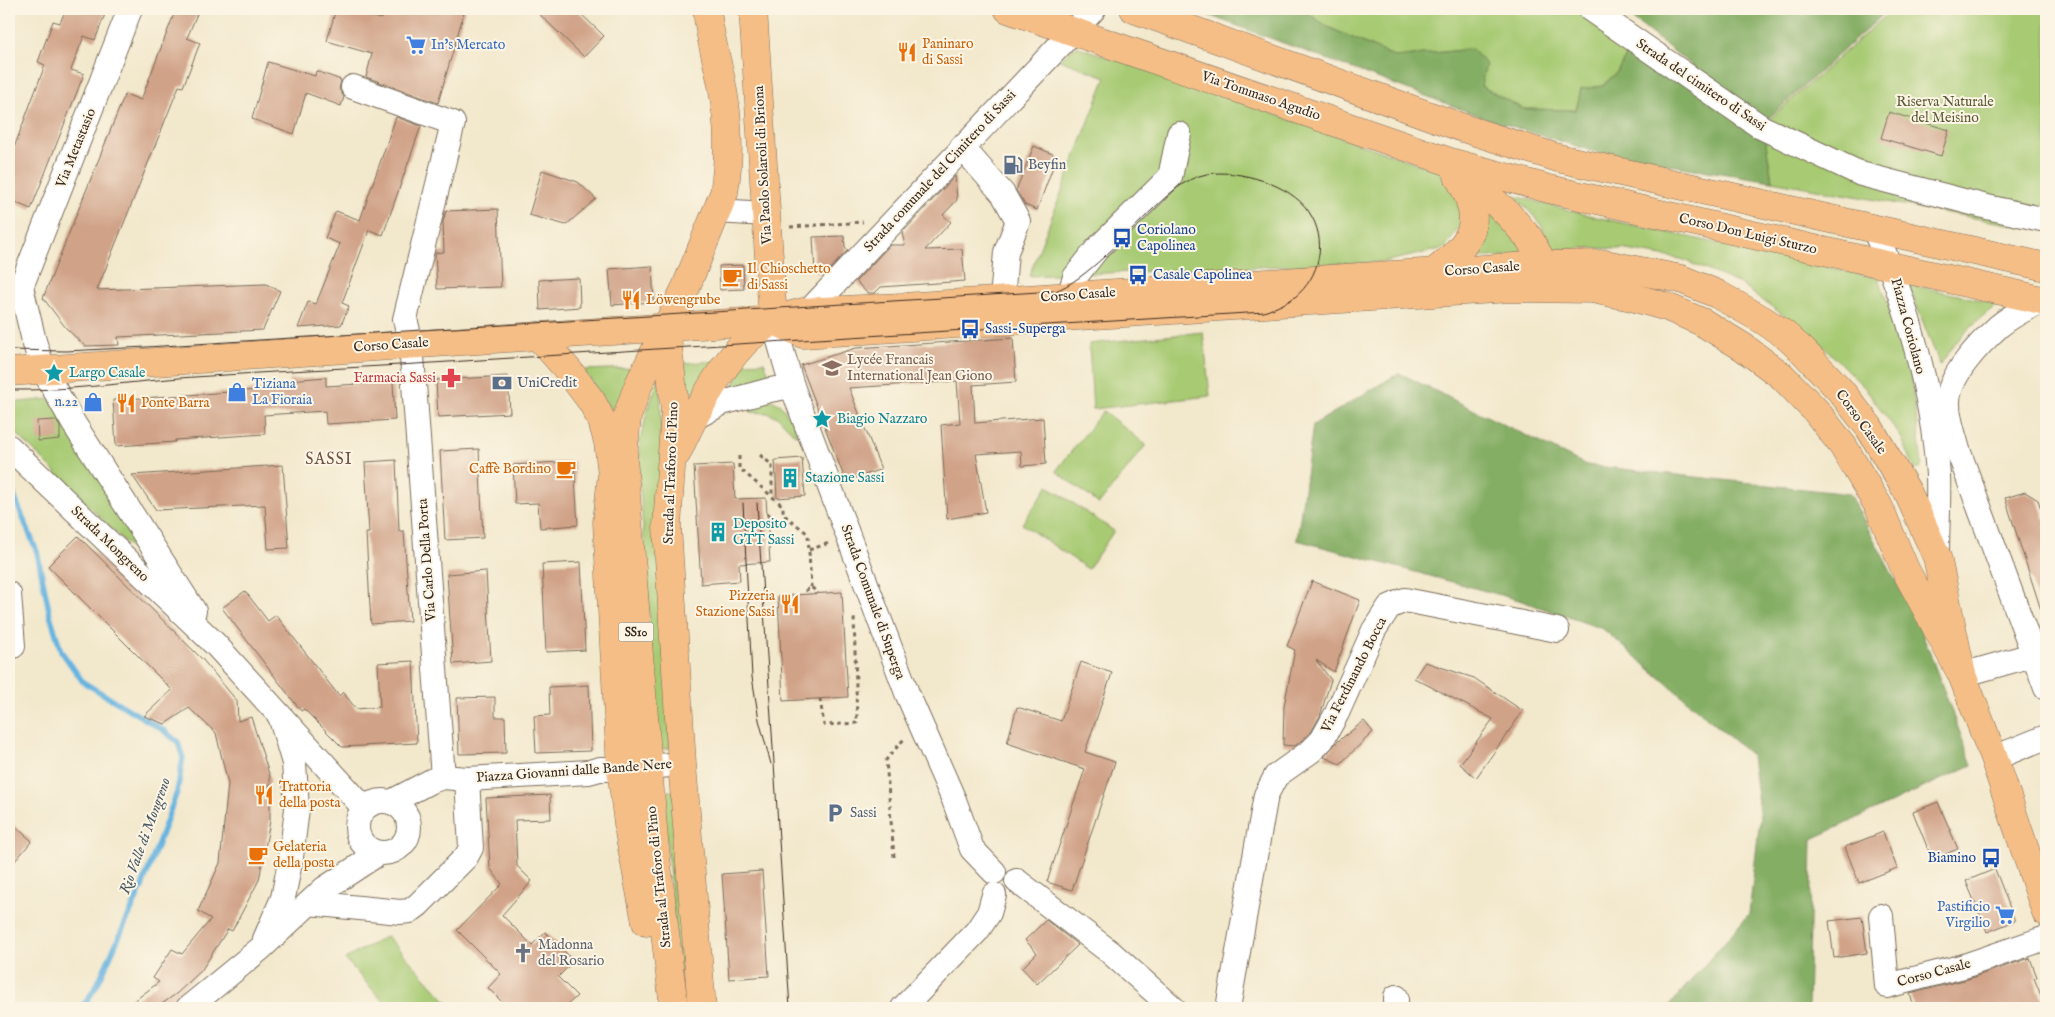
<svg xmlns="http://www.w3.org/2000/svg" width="2055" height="1017" font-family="'IM FELL English',serif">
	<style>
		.green { fill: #a7ca73; stroke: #717a48 }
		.forest { fill: #85ae65; stroke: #606c42 }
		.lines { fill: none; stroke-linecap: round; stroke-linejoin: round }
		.stream { stroke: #66b4e0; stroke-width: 5.5 }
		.building { fill: #d0a287 }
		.minor-casing { stroke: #7b6c5b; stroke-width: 26 }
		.major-casing { stroke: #7b6c5b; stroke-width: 29 }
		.path { stroke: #7b6c5b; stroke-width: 3; stroke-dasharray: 4 4; stroke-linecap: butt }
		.minor { stroke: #fff; stroke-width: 24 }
		.major { stroke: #f6be87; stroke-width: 28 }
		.tram { stroke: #3b2a1e; stroke-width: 1 }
		.labels { text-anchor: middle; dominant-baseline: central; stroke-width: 4; stroke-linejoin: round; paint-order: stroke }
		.shield { fill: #fcf5e5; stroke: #75675a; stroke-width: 1 }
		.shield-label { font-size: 12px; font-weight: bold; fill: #3b2a1e }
		.food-label { font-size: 14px; fill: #c56008; stroke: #fcf5e5; text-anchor: start }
		.shop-label { font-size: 14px; fill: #366cbe; stroke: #fcf5e5; text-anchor: start }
		.street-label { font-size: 14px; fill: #3b2a1e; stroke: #fcf5e5 }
		.park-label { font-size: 14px; fill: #5b5a38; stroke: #fcf5e5 }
		.service-label { font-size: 14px; fill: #4e5e75; stroke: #fcf5e5; text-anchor: start }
		.transit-label { font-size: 14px; fill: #164399; stroke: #fcf5e5; text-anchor: start }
		.education-label { font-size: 14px; fill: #785e54; stroke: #fcf5e5; text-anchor: start }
		.culture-label { font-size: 14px; fill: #0d838f; stroke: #fcf5e5; text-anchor: start }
		.health-label { font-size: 14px; fill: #be3a42; stroke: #fcf5e5; text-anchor: end }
		.worship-label { font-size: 14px; fill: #5b616d; stroke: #fcf5e5; text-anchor: start }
		.water-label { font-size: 15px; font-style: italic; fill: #4a5a62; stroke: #fcf5e5 }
		.quarter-label { font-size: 16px; letter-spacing: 1px; fill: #6f5443; stroke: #fcf5e5 }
	</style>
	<rect width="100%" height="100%" fill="#fcf5e5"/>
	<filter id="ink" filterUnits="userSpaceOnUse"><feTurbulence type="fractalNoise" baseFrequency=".02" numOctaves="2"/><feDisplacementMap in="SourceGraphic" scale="10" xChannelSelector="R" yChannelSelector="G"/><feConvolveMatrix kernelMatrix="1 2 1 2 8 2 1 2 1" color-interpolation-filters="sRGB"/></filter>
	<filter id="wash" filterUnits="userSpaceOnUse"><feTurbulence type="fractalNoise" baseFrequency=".0096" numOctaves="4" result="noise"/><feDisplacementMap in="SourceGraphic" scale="20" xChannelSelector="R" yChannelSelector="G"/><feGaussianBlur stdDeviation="1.12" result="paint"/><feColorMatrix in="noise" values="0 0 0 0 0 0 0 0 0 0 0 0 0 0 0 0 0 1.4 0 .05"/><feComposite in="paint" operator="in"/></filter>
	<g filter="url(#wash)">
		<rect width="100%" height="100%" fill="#f2e8cc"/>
		<g class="green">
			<polygon points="1305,9 1584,9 1633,43 1617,72 1602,86 1581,89 1576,110 1523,109 1481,86 1472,49 1395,57 1328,27 1306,12"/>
			<polygon points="1893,9 2046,9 2046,231 1772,181 1763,125"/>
			<polygon points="1076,46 1442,172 1456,184 1466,217 1445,248 1384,262 1029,276 1106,77 1059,60"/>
			<polygon points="1515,196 1596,217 1879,278 1910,369 1922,464 1920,469 1915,469 1901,437 1865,388 1814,337 1740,284 1681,259 1621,249 1583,248 1553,251 1540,223"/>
			<polygon points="1483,198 1529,255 1465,258"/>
			<path d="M 1908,284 L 1998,304 C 1971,325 1959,336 1940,365 Z"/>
			<polygon points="1203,332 1210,396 1093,409 1089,344"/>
			<polygon points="717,361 697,394 691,391 685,385 685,363"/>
			<polygon points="764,362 771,378 730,391 745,363"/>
			<polygon points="635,368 618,421 584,370"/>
			<polygon points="660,375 670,748 659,749 639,475 640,440 648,408"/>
			<polygon points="50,399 145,549 142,559 9,426 9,403"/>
			<polygon points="771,400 781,405 800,434 795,435 778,417 767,413 751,412 747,403"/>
			<polygon points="1103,411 1146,445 1099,504 1056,471"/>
			<polygon points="1048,486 1114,531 1088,569 1022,524"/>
			<polygon points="662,791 674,791 688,1008 682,1008"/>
			<polygon points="387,936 453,1008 389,1008 345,959"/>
		</g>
		<g class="forest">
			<polygon points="1192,9 1305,9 1306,12 1328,27 1395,57 1472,49 1486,64 1481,86 1523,109 1576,110 1581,89 1603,86 1617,72 1633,43 1764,131 1772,181 1605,155 1482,117"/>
			<polygon points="1620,9 1889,9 1764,122"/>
			<polygon points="1399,373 1586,465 1850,494 1920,627 1972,765 1812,839 1808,1008 1667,1008 1749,914 1760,819 1752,756 1603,629 1519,600 1297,540 1313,425"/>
		</g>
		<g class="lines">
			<polyline class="stream" points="10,486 37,552 50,615 61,651 83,682 163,730 178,742 183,758 177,792 142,887 98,983 87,1001 79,1008"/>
		</g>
		<g id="blocks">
			<g class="building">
				<polygon points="66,9 107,9 95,40 84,36 71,70 84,74 31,209 9,200 9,161 45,65 38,62 53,21 60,23"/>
				<polygon points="176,9 199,9 187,38 200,43 183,87 179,86 97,290 266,284 280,291 263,330 118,337 119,345 85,346 66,328 43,298 125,94 141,100"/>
				<polygon points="336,9 345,9 381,19 383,9 465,9 438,103 366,77 372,54 327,41"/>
				<polygon points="534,9 576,9 604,36 584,57"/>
				<polygon points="268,62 315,76 316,71 341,80 339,89 344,97 341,106 306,93 294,134 252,119"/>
				<polygon points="1889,112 1949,130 1941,156 1881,138"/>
				<polygon points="396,117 421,126 383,235 369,230 342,303 349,306 341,325 298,328 308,302 316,304 340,244 325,238 336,211 360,220"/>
				<polygon points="1034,146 1057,156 1037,210 1025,205 1016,190"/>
				<polygon points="542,170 578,182 596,199 566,225 529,215"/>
				<polygon points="955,176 957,200 943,215 951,222 925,250 962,249 965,281 881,287 875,293 867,293 856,281 890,245 905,245 902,233"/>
				<polygon points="498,209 501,287 437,289 435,253 444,252 443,222 446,211"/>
				<polygon points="844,236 845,247 848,250 828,271 815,273 813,237"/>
				<polygon points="743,265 744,289 720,290 719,266"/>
				<polygon points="652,266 654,302 612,305 609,269"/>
				<polygon points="579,278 580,307 540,310 539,280"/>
				<polygon points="1013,338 1016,382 973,385 975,423 1043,418 1046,464 1022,466 1021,451 976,454 986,512 947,519 941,425 960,423 957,381 849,388 881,469 846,482 801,365 856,348"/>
				<polygon points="508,376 510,413 438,417 436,380"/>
				<polygon points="326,377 326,386 393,382 395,420 326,424 325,411 264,415 265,434 175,440 175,442 116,446 113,400 289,388 289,380"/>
				<polygon points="56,420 60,427 60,439 38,441 37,421"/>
				<polygon points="479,449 483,538 445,540 440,451"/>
				<polygon points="802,458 805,496 777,498 775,460"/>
				<polygon points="396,460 399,531 404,531 410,621 371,624 366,533 369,533 365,462"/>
				<polygon points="574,461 578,525 540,528 538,503 515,504 513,465"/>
				<polygon points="733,464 735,499 766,498 770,562 739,564 740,581 701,584 694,466"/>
				<polygon points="283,465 289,548 268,549 265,505 156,510 132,475"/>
				<polygon points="2025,492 2038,500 2046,523 2046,616 2043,616 2005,498"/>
				<polygon points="78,536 203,660 237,701 238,721 251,717 270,777 270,821 259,880 232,931 228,929 201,971 176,994 156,1008 125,1008 159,982 153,978 172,949 182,954 211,919 198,911 220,863 228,784 216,733 189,708 165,724 144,716 172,690 48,566"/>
				<polygon points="581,562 585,650 546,652 542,564"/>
				<polygon points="486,571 491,661 453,664 447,574"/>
				<polygon points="1312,581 1360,600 1334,672 1316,660 1331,680 1320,716 1311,732 1302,740 1295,746 1283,745 1284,706 1295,650 1287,646"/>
				<polygon points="245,591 268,621 276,615 339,696 343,692 356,709 380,707 378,663 413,661 417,743 342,747 304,709 301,711 222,608"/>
				<polygon points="842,592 848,697 783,701 778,596"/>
				<polygon points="1081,662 1112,673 1085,752 1115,762 1072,890 1047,882 1085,769 1007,743 1017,707 1061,721"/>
				<polygon points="1425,662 1474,678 1523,711 1476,778 1460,764 1493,719 1414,678"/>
				<polygon points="589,685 591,751 536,753 534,716 550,715 549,687"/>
				<polygon points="495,697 495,717 505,717 506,753 459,754 457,698"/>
				<polygon points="1364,721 1373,732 1340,764 1324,757 1337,742"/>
				<polygon points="550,795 551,819 515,820 517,866 532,881 502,915 532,945 545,932 574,961 558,977 577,996 564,1008 508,1008 488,988 501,974 457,930 502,884 490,868 486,798"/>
				<polygon points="1938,802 1958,849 1932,859 1913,812"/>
				<polygon points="9,821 32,841 9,868"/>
				<polygon points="1883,832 1897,868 1859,883 1845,847"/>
				<polygon points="1995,869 2015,921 1987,932 1966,881"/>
				<polygon points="762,871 769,976 729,979 722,874"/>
				<polygon points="1862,917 1867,953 1834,958 1829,921"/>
				<polygon points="1046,920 1078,945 1037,984 1022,968 1037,953 1025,940"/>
				<polygon points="2030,958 2037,977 2034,978 2046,1008 1914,1008 1910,994 1968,979"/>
			</g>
		</g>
	</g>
	<g filter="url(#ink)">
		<use href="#blocks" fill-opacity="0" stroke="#7b6c5b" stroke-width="1"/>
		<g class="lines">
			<defs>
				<g id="minor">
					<polyline points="1590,9 1761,127 1861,174 1987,207 2046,220"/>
					<polyline points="353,87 453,123 405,319 411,343 443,777"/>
					<polyline points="962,147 1003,194 1018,221 1006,252 1002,300"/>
					<polyline points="717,211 766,214"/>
					<path d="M 1874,229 C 1907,301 1933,397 1938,475 C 1939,502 1937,529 1937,555"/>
					<polyline points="21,287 34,341 43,369 74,424 194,611"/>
					<polyline points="1069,296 1075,277 1097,249 1170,177 1179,134"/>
					<polyline points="10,297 21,287 130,9"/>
					<path d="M 2042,300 C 2028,308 2012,315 1999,326 C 1980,343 1949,375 1948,401 C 1947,417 1954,434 1958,450 L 2046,688"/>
					<polyline points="808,312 1094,9"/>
					<polyline points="773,320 792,386 907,693 954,800 972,849 994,872"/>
					<polyline points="694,418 722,403 770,390 792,386"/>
					<polyline points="9,447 215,644 364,808"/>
					<polyline points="9,594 13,646 9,648"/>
					<polyline points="1962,675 2046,651"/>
					<polyline points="1994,758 2046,737"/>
					<circle cx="383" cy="827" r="26"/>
					<polyline points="391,802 431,781 443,777 467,779 589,772 600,769 621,769 682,764"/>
					<polyline points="1017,881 1110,952 1173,1008"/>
					<polyline points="309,903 400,912 410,911 418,905 466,857 471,848 467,779"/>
					<polyline points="1881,916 1887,986 1964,966 2046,938"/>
					<polyline points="265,939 283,898 291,857 297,809 294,763 281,719"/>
					<polyline points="188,1008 260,949 324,889 379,853"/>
					<polyline points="903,1008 977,931 989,913 994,895"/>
					<polyline points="1228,1008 1266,795 1276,776 1311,751 1322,740 1337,713 1374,630 1389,607 1405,600 1557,630"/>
					<polyline points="1396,1008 1396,997"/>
				</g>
				<g id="major">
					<polyline points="753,9 773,320"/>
					<polyline points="1008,9 1450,162 1549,189 2046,301"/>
					<polyline points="1134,9 1466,129 1558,158 2046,267"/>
					<polyline points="1453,165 1507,213 1529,238 1544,265 1556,275"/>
					<path d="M 1433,273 C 1473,242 1486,223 1458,176"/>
					<polyline points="773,320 803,334 1511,288 1592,289 1632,297 1667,307 1702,322 1743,347 1782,376 1816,411 1843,446 1879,507 1905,569 1962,675 1994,758 2046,912"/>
					<polyline points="666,328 675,410 667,526 682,764 702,1008"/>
					<polyline points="538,336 568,370 592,402 602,421 608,442 612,474 607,522 621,769 629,832 646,922"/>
					<polyline points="9,372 773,320 803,312 902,307 1544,265 1605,264 1681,279 1717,294 1763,320 1784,334 1803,351 1840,390 1869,427 1908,493 1937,557 1962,675"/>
					<path d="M 677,453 C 692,418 719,369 745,342 C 753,334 764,327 773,320"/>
					<path d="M 674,1008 L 654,840 L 623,458 L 627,417 L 638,386 L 686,287 L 724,193 C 730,156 729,121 722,85 C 717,59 709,35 707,9"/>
				</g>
			</defs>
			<use href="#minor" class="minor-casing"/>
			<use href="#major" class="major-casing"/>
			<g class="path">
				<polyline points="790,227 863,222"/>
				<polyline points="760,455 772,465 772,496"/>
				<polyline points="739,456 739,468 783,506 783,514 808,534 811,587"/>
				<polyline points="767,513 783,527 789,519"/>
				<polyline points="809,550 829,543"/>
				<polyline points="805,591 811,587 818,593"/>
				<polyline points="820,699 824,725 857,723 854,615"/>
				<polyline points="894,857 886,760 904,739"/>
			</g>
			<use href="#minor" class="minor"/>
			<use href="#major" class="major"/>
			<g class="tram">
				<path d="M 9,350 L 66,351 L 146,347 L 1055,291 C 1085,281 1129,232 1153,209 C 1169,194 1185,178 1207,174 C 1238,169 1291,184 1309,212 C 1328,240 1320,277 1295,297 C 1285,304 1275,308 1264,312 C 976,329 688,347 400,365 C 326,369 252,373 179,378 C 122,383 65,391 9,390"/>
				<polyline points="743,503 752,677 759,720 771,764"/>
				<polyline points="757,503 790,1008"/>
			</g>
		</g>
	</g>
	<defs>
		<symbol id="supermarket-bare" viewBox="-9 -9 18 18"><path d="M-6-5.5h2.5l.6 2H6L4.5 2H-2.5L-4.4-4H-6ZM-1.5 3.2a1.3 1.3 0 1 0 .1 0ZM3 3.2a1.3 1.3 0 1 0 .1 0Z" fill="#3f7fe0" stroke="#fcf5e5" stroke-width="2.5" paint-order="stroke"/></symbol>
		<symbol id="restaurant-bare" viewBox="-9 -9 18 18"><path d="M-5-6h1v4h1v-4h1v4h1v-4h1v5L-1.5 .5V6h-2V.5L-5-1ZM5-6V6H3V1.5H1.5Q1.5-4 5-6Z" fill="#e8710a" stroke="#fcf5e5" stroke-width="2.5" paint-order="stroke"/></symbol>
		<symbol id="fuel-bare" viewBox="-9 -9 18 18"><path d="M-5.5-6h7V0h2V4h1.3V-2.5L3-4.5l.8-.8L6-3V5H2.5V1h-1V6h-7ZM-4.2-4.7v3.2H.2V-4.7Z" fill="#5c6f8a" stroke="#fcf5e5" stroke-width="2.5" paint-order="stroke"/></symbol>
		<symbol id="bus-bare" viewBox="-9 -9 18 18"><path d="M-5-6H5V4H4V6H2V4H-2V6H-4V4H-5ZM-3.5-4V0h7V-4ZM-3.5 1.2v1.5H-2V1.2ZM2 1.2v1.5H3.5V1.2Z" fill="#1a4fb4" stroke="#fcf5e5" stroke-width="2.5" paint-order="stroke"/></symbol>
		<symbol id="cafe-bare" viewBox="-9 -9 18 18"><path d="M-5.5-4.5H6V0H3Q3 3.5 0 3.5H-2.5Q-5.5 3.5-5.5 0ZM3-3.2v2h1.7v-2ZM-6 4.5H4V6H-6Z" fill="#e8710a" stroke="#fcf5e5" stroke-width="2.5" paint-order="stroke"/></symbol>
		<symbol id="school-bare" viewBox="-9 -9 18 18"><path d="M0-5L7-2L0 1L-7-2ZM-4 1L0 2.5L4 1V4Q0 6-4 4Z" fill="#8d6e63" stroke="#fcf5e5" stroke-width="2.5" paint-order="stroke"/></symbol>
		<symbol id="sight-bare" viewBox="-9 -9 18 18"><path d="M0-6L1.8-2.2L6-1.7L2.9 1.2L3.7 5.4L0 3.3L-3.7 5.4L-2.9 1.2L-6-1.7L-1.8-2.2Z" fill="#0f9aa8" stroke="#fcf5e5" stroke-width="2.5" paint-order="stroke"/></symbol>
		<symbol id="pharmacy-bare" viewBox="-9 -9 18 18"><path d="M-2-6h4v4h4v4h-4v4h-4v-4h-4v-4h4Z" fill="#e0444e" stroke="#fcf5e5" stroke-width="2.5" paint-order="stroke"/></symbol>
		<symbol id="bank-bare" viewBox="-9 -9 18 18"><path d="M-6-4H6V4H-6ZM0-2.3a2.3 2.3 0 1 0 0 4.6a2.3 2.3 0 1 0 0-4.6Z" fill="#5c6f8a" stroke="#fcf5e5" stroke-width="2.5" paint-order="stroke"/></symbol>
		<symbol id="shop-bare" viewBox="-9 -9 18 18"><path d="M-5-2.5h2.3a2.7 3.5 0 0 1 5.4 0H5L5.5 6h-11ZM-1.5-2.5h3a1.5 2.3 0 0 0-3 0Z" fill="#3f7fe0" stroke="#fcf5e5" stroke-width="2.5" paint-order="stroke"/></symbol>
		<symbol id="building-bare" viewBox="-9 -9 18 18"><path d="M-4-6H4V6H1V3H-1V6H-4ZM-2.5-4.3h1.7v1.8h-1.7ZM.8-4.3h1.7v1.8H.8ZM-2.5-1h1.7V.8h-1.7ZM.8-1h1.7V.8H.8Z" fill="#0f9aa8" stroke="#fcf5e5" stroke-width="2.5" paint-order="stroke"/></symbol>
		<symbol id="parking-bare" viewBox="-9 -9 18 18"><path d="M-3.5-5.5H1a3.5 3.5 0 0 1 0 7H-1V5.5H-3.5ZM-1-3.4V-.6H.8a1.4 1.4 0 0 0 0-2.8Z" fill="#5c6f8a" stroke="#fcf5e5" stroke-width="2.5" paint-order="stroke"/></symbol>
		<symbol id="church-bare" viewBox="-9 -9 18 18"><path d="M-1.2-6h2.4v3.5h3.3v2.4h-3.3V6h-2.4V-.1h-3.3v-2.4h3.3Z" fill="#6b7280" stroke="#fcf5e5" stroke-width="2.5" paint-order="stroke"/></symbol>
	</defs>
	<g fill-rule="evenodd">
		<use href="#supermarket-bare" x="402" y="31" width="28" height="28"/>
		<use href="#restaurant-bare" x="893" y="38" width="28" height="28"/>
		<use href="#fuel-bare" x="999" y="151" width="28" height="28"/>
		<use href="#bus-bare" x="1108" y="224" width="28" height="28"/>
		<use href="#bus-bare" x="1124" y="261" width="28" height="28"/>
		<use href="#cafe-bare" x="718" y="263" width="28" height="28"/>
		<use href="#restaurant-bare" x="617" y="286" width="28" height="28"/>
		<use href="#bus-bare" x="956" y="315" width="28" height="28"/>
		<use href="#school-bare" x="818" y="354" width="28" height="28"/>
		<use href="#sight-bare" x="40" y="359" width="28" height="28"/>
		<use href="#pharmacy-bare" x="437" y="364" width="28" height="28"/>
		<use href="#bank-bare" x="488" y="369" width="28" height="28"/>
		<use href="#shop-bare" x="223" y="378" width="28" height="28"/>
		<use href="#shop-bare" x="79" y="388" width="28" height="28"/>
		<use href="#restaurant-bare" x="112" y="389" width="28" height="28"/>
		<use href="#sight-bare" x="808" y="405" width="28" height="28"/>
		<use href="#cafe-bare" x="552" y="455" width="28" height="28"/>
		<use href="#building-bare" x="776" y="464" width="28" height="28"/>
		<use href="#building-bare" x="704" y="518" width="28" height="28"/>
		<use href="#restaurant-bare" x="776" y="590" width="28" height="28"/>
		<use href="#restaurant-bare" x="250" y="781" width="28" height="28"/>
		<use href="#parking-bare" x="821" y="799" width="28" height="28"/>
		<use href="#cafe-bare" x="244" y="841" width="28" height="28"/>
		<use href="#bus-bare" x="1977" y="844" width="28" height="28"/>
		<use href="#supermarket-bare" x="1991" y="901" width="28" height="28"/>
		<use href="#church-bare" x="509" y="939" width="28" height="28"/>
	</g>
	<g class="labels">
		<rect class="shield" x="618.5" y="622.5" width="35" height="19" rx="4"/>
		<g class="shield-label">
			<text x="636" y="632">SS10</text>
		</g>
		<g class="food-label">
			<text x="922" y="44">Paninaro<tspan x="922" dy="16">di Sassi</tspan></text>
			<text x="747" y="269">Il Chioschetto<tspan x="747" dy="16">di Sassi</tspan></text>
			<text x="646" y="300">Löwengrube</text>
			<text x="141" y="403">Ponte Barra</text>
			<text x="551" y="469" text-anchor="end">Caffè Bordino</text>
			<text x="775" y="596" text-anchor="end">Pizzeria<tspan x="775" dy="16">Stazione Sassi</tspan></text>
			<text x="279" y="787">Trattoria<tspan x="279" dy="16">della posta</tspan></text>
			<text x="273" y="847">Gelateria<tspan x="273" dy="16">della posta</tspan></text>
		</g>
		<g class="shop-label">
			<text x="431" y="45">In's Mercato</text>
			<text x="252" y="384">Tiziana<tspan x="252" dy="16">La Fioraia</tspan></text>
			<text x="78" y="402" text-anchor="end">n.22</text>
			<text x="1990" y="907" text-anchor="end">Pastificio<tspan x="1990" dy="16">Virgilio</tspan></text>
		</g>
		<g class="street-label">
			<text transform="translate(1701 85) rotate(34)">Strada del cimitero di Sassi</text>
			<text transform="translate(1261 96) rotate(19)">Via Tommaso Agudio</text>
			<text transform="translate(76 148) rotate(-68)">Via Metastasio</text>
			<text transform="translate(763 165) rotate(-93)">Via Paolo Solaroli di Briona</text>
			<text transform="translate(940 171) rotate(-47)">Strada comunale del Cimitero di Sassi</text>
			<text transform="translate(1748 234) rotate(13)">Corso Don Luigi Sturzo</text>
			<text transform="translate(1482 269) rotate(-4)">Corso Casale</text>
			<text transform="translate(1078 295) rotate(-4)">Corso Casale</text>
			<text transform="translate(1908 326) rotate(75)">Piazza Coriolano</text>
			<text transform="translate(391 345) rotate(-4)">Corso Casale</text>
			<text transform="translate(1861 422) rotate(54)">Corso Casale</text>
			<text transform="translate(671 473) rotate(-88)">Strada al Traforo di Pino</text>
			<text transform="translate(110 544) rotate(44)">Strada Mongreno</text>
			<text transform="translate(427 560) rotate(-94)">Via Carlo Della Porta</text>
			<text transform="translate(873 602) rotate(70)">Strada Comunale di Superga</text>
			<text transform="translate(1354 675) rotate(-63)">Via Ferdinando Bocca</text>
			<text transform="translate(574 771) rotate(-4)">Piazza Giovanni dalle Bande Nere</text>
			<text transform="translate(659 877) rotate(-96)">Strada al Traforo di Pino</text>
			<text transform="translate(1934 973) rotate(-15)">Corso Casale</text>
		</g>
		<g class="park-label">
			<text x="1945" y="102">Riserva Naturale<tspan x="1945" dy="16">del Meisino</tspan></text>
		</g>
		<g class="service-label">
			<text x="1028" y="165">Beyfin</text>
			<text x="517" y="383">UniCredit</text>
			<text x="850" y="813">Sassi</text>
		</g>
		<g class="transit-label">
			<text x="1137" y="230">Coriolano<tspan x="1137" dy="16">Capolinea</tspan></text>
			<text x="1153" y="275">Casale Capolinea</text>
			<text x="985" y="329">Sassi-Superga</text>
			<text x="1976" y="858" text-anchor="end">Biamino</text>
		</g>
		<g class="education-label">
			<text x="847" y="360">Lycée Francais<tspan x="847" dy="16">International Jean Giono</tspan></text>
		</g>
		<g class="culture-label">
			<text x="69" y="373">Largo Casale</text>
			<text x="837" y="419">Biagio Nazzaro</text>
			<text x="805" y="478">Stazione Sassi</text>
			<text x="733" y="524">Deposito<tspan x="733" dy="16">GTT Sassi</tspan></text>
		</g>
		<g class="health-label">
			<text x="436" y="378">Farmacia Sassi</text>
		</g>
		<g class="worship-label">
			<text x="538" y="945">Madonna<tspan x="538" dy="16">del Rosario</tspan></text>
		</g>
		<g class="water-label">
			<text transform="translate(145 836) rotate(-70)">Rio Valle di Mongreno</text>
		</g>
		<g class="quarter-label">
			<text x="329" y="460">SASSI</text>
		</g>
	</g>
	<rect width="2055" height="1017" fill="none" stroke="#fcf5e5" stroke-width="30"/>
</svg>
